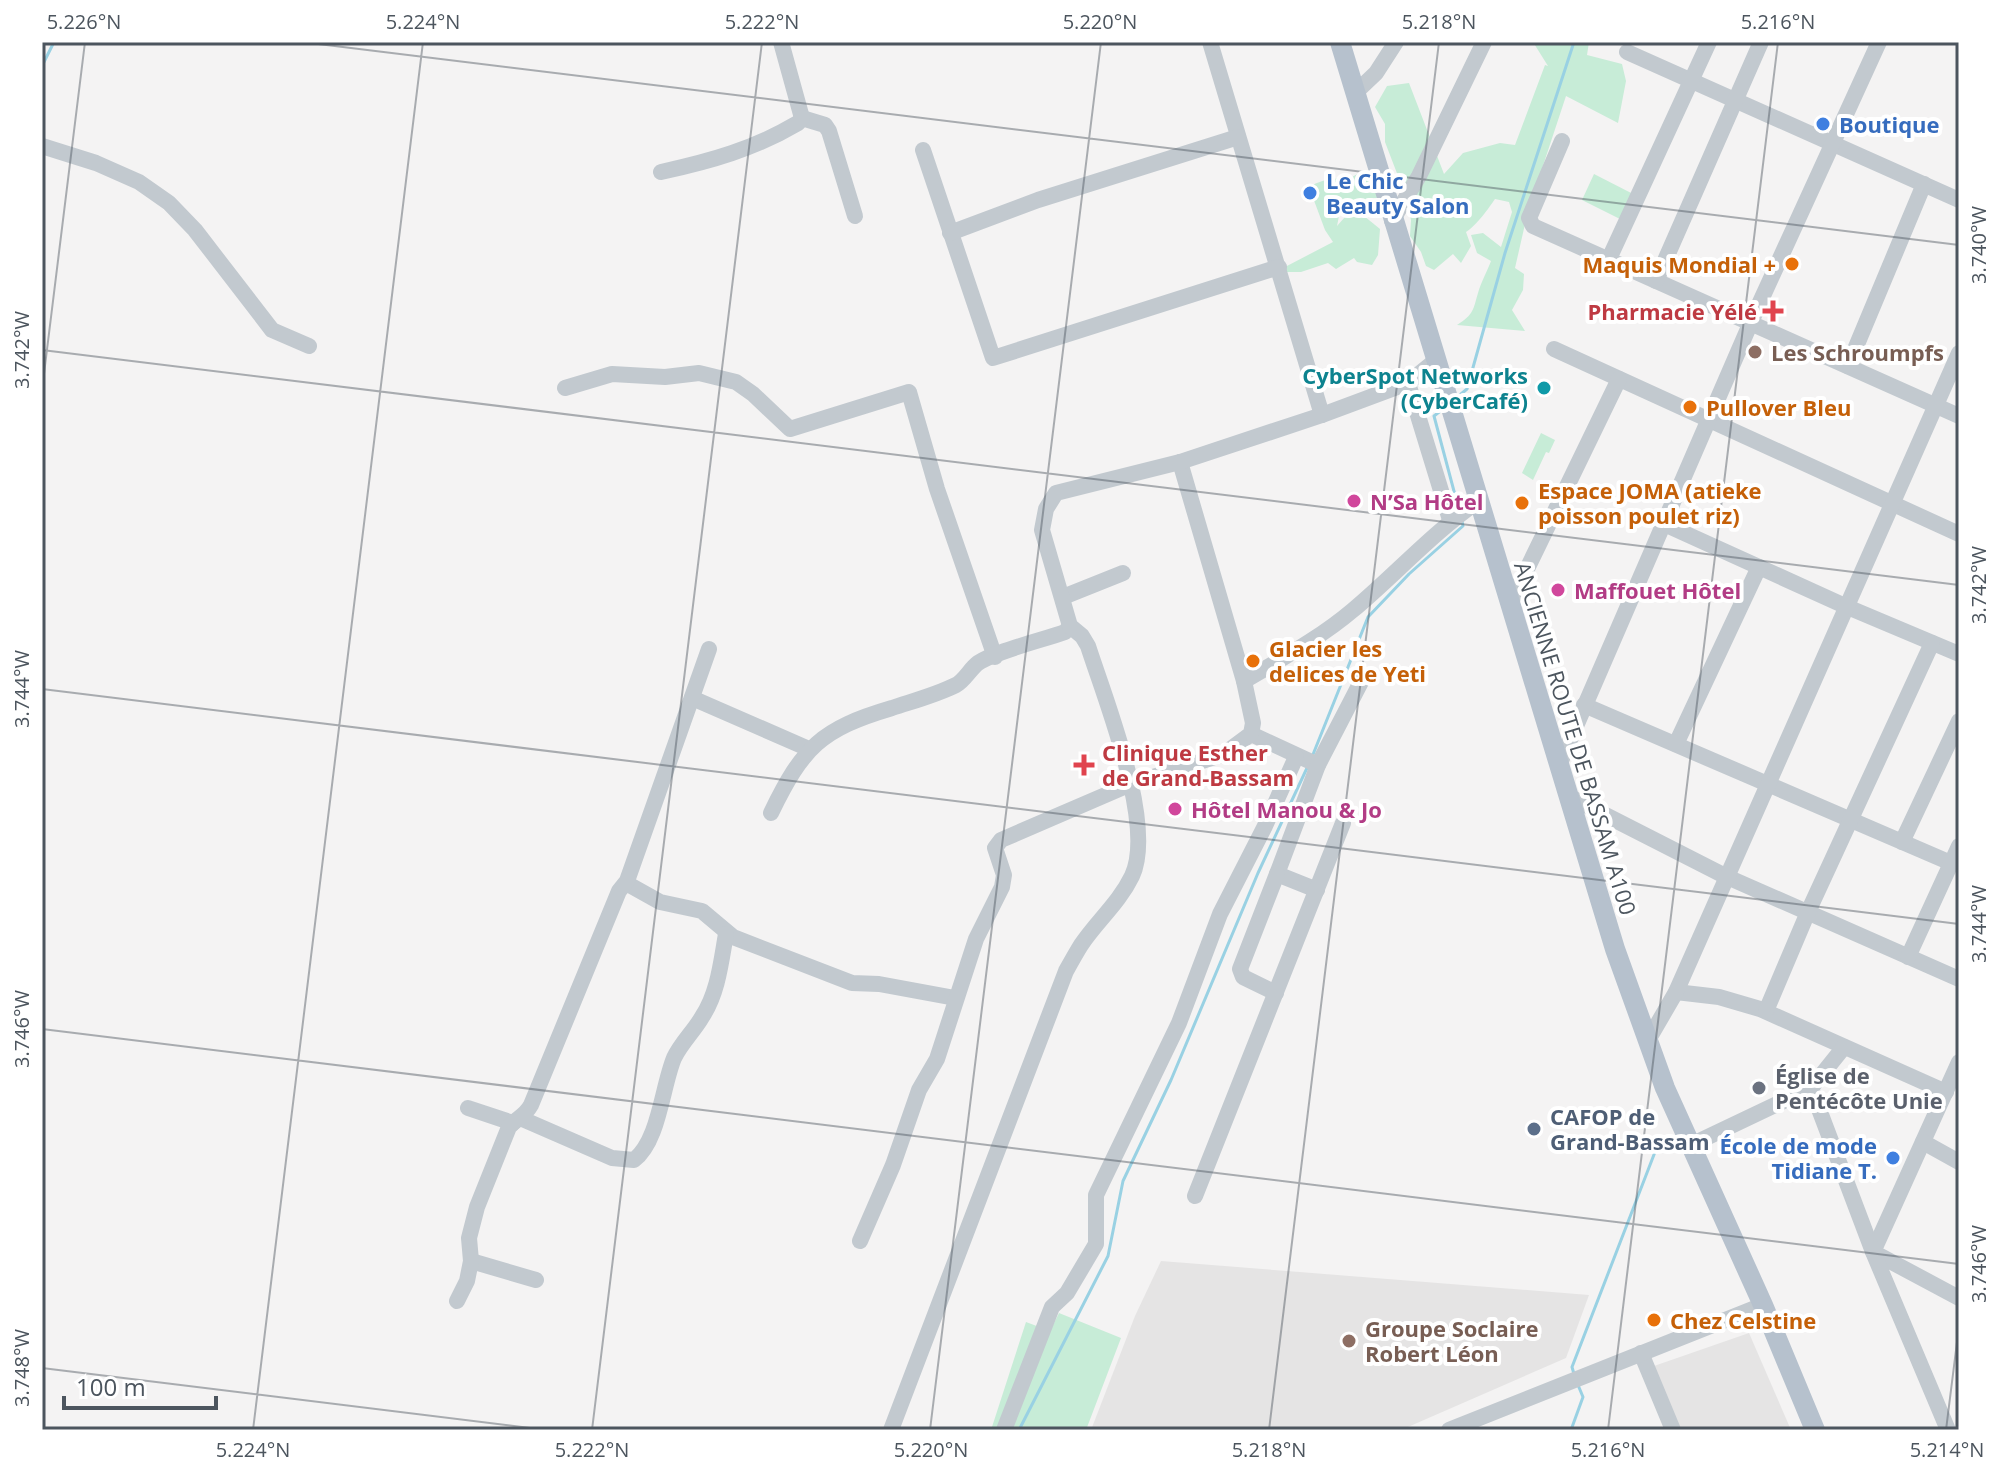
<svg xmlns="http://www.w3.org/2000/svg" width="2001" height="1472" font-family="'Open Sans',sans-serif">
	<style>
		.education { fill: #e5e4e4 }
		.green { fill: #c7ecd7 }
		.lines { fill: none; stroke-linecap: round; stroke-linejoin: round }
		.stream { stroke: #99d1e3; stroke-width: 3 }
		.minor { stroke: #c2c9cf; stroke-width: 16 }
		.major { stroke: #b6c1cd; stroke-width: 20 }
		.ticks { fill: none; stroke: #4c555e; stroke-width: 2; stroke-opacity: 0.45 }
		.shop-dot { fill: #3f7fe0; stroke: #fff; stroke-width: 3 }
		.food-dot { fill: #e8710a; stroke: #fff; stroke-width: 3 }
		.health-dot { fill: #e0444e; stroke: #fff; stroke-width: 3 }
		.education-dot { fill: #8d6e63; stroke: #fff; stroke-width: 3 }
		.culture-dot { fill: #0f9aa8; stroke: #fff; stroke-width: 3 }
		.hotel-dot { fill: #d1479c; stroke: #fff; stroke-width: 3 }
		.worship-dot { fill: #6b7280; stroke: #fff; stroke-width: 3 }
		.service-dot { fill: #5c6f8a; stroke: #fff; stroke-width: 3 }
		.labels { text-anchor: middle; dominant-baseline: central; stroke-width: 8; stroke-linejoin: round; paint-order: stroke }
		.shop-label { font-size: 22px; font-weight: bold; fill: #366cbe; stroke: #fff; text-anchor: start }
		.food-label { font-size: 22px; font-weight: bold; fill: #c56008; stroke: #fff; text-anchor: start }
		.health-label { font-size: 22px; font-weight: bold; fill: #be3a42; stroke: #fff; text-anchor: end }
		.education-label { font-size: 22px; font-weight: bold; fill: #785e54; stroke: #fff; text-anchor: start }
		.culture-label { font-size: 22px; font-weight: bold; fill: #0d838f; stroke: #fff; text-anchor: end }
		.hotel-label { font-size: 22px; font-weight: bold; fill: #b23c85; stroke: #fff; text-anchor: start }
		.street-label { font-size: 22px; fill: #4c555e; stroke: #fff }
		.worship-label { font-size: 22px; font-weight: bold; fill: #5b616d; stroke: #fff; text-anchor: start }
		.service-label { font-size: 22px; font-weight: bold; fill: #4e5e75; stroke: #fff; text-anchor: start }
		.neatline { fill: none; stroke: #4c555e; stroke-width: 3 }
		.ticks-label { font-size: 20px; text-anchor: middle; fill: #4c555e }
	</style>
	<rect width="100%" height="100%" fill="#f4f3f3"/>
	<g class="education">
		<polygon points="1161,1261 1589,1295 1566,1358 1401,1430 1091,1430 1135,1316"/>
		<polygon points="1749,1333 1791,1430 1681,1430 1654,1366"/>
	</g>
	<g class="green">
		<path d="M 1533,42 L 1589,42 L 1587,55 L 1622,64 L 1626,81 L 1618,123 L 1566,96 L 1528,211 L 1515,268 L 1524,274 L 1523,290 L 1512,310 L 1525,331 L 1457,325 C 1474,314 1473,310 1478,293 C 1481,282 1487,272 1491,261 L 1477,253 L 1471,235 L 1483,233 L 1501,247 L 1512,212 L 1509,202 L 1495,199 C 1489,208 1476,226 1466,232 L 1471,246 L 1461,263 L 1453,254 L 1434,270 L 1426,266 L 1421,252 L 1410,236 L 1411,220 L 1403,189 L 1385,142 L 1385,124 L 1375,107 L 1387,86 L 1409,83 L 1444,174 L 1463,153 L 1500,143 L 1515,145 L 1545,65 L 1548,66 Z"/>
		<path d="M 1359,173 L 1368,173 L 1379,196 L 1366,206 L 1372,213 L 1339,216 L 1337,226 L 1345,217 L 1364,216 L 1380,229 L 1378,255 L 1372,265 L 1357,262 L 1354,258 L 1336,269 L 1328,263 L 1301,272 L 1286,272 L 1285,267 L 1333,242 L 1325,230 L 1309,187 C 1321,180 1334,176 1347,180 Z"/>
		<polygon points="1594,174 1637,196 1624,221 1582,200"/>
		<polygon points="1541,433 1555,440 1549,453 1546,452 1533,480 1522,473"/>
		<polygon points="1059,1313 1121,1338 1086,1430 991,1430 1026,1322 1050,1331"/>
	</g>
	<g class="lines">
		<g class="stream">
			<polyline points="42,66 54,42"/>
			<polyline points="1455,399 1467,389 1505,253 1574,42"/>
			<polyline points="1443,409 1434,416 1459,510"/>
			<polyline points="1312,757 1368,617 1409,574 1463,526 1462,521"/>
			<polyline points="1574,1374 1572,1367 1655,1152"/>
			<polyline points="1019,1430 1108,1256 1123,1181 1171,1080 1258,873 1307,768"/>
			<polyline points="1571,1430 1583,1397 1578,1385"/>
		</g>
		<g class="minor">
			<polyline points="781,42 802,118"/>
			<polyline points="1210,42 1322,415"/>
			<polyline points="1627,52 1959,200"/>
			<polyline points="1355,93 1376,73 1396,42"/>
			<polyline points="802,118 825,125 829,131 855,216"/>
			<polyline points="1562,141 1529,218 1533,226 1959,416"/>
			<polyline points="42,146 96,163 139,182 169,203 195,230 272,330 309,346"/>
			<polyline points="923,150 993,358 1279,267"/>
			<path d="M 661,172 C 711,161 754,149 798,123 L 802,118"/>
			<polyline points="1392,221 1419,176 1484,42"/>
			<polyline points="950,233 1038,200 1238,137"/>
			<polyline points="1608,261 1709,42"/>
			<polyline points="1656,281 1761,42"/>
			<polyline points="1554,349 1959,534"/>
			<polyline points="1848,366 1924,184"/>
			<polyline points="1408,383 1450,520"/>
			<polyline points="565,388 612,374 665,377 699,373 736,382 753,394 790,429 909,392 937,489 995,657"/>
			<polyline points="1662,523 1845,606 1959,654"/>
			<polyline points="1063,597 1123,573"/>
			<polyline points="1511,602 1619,379"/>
			<path d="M 1244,681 C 1281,659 1320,638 1353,610 C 1396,574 1433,532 1480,500"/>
			<polyline points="692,698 809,749"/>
			<polyline points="1584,705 1951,863"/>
			<polyline points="1251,734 1318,765"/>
			<polyline points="1676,744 1759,567"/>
			<polyline points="1560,763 1751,322 1879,42"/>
			<polyline points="1568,796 1725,876 1959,979"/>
			<path d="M 771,813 C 803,747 821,729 892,708 C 913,701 936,695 956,685 C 965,680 970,669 978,663 C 996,651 1043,640 1065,632 L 1070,626"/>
			<polyline points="1902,842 1959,721"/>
			<polyline points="626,883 660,902 702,911 733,937 852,983 879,984 955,998"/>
			<polyline points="1317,890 1277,874 1318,765 1363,678"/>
			<polyline points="1908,957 1959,846"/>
			<polyline points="1676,992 1719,997 1760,1009 1946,1092"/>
			<polyline points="1276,993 1243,977 1240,969 1277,874"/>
			<polyline points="1766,1011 1808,912 1932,643"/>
			<polyline points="1647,1042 1676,992 1959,353"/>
			<polyline points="1959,1062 1873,1252 1959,1298"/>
			<polyline points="1811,1088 1873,1252 1948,1430"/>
			<polyline points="468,1108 513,1123"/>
			<path d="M 520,1118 L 612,1158 L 634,1160 C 659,1141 662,1087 674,1058 C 681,1043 694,1031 702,1017 C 718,993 721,962 726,934"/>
			<polyline points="1923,1142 1959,1162"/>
			<polyline points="1691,1145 1811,1088 1844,1047"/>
			<polyline points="1195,1196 1343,823"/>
			<polyline points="860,1241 893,1165 919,1090 937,1059 976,939 1002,887 1004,875 995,848 1001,840 1131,784 1224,754 1251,734 1253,723 1244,681 1180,462"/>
			<polyline points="471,1261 536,1280"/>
			<path d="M 457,1301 L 467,1281 L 471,1261 L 469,1238 L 477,1207 L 509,1127 C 517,1118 525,1116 531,1105 L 619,891 L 627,881 L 709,649"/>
			<polyline points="1641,1353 1673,1430"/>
			<path d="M 891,1430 L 1066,971 C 1071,962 1076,953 1081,945 C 1097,921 1119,903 1132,876 C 1156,825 1105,699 1088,646 L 1082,636 L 1070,626 L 1042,530 L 1046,509 L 1056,493 L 1180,462 L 1322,415 L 1408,383 L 1435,361"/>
			<polyline points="1004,1430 1052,1307 1067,1293 1096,1244 1096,1195 1179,1023 1220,914 1265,826 1296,757"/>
			<polyline points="1449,1430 1763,1305"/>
		</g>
		<polyline class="major" points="1340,42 1615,949 1665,1088 1763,1305 1815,1430"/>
	</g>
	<path class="ticks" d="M 302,42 L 1959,245M 42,350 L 1959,585M 42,390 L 85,42M 42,689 L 1959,924M 42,1029 L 1959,1264M 42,1368 L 546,1430M 253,1430 L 423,42M 592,1430 L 762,42M 930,1430 L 1101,42M 1269,1430 L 1439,42M 1608,1430 L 1778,42M 1946,1430 L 1959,1326"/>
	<g class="shop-dot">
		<circle cx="1823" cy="124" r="8"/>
		<circle cx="1310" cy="193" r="8"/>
		<circle cx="1893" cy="1158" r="8"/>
	</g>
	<g class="food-dot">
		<circle cx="1792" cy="264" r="8"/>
		<circle cx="1690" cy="407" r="8"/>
		<circle cx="1522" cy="503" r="8"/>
		<circle cx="1253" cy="661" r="8"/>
		<circle cx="1654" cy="1320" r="8"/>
	</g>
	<g class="health-dot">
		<path d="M1769 299h8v8h8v8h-8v8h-8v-8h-8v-8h8z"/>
		<path d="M1080 753h8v8h8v8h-8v8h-8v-8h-8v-8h8z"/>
	</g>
	<g class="education-dot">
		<circle cx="1755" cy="352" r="8"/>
		<circle cx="1349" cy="1341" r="8"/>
	</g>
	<circle class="culture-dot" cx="1544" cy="388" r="8"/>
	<g class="hotel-dot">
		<circle cx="1354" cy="501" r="8"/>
		<circle cx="1558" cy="590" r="8"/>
		<circle cx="1175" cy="809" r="8"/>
	</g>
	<circle class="worship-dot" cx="1759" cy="1088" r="8"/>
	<circle class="service-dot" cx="1534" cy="1129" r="8"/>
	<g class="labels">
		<g class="shop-label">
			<text x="1839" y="124">Boutique</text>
			<text x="1326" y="180">Le Chic<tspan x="1326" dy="25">Beauty Salon</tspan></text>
			<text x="1877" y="1145" text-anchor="end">École de mode<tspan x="1877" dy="25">Tidiane T.</tspan></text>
		</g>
		<g class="food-label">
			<text x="1776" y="264" text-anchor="end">Maquis Mondial +</text>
			<text x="1706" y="407">Pullover Bleu</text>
			<text x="1538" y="490">Espace JOMA (atieke<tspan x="1538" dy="25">poisson poulet riz)</tspan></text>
			<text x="1269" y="648">Glacier les<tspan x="1269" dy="25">delices de Yeti</tspan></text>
			<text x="1670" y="1320">Chez Celstine</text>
		</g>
		<g class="health-label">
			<text x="1757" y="311">Pharmacie Yélé</text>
			<text x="1102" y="752" text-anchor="start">Clinique Esther<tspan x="1102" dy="25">de Grand-Bassam</tspan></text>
		</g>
		<g class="education-label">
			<text x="1771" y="352">Les Schroumpfs</text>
			<text x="1365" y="1328">Groupe Soclaire<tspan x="1365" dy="25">Robert Léon</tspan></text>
		</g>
		<g class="culture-label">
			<text x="1528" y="375">CyberSpot Networks<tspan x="1528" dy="25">(CyberCafé)</tspan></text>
		</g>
		<g class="hotel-label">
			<text x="1370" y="501">N’Sa Hôtel</text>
			<text x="1574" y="590">Maffouet Hôtel</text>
			<text x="1191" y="809">Hôtel Manou &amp; Jo</text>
		</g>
		<g class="street-label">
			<text transform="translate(1576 738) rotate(73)">ANCIENNE ROUTE DE BASSAM A100</text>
		</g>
		<g class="worship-label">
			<text x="1775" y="1075">Église de<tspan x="1775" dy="25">Pentécôte Unie</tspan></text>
		</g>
		<g class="service-label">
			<text x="1550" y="1116">CAFOP de<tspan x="1550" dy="25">Grand-Bassam</tspan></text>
		</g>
	</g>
	<rect width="2001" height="1472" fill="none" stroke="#ffffff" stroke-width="88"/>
	<path d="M64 1396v12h152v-12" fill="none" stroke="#4c555e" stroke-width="4"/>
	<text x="76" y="1396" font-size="24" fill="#4c555e" stroke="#ffffff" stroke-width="6" paint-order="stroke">100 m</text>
	<rect x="44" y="44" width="1913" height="1384" class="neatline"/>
	<g class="ticks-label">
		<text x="84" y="29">5.226°N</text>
		<text x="423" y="29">5.224°N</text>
		<text x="762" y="29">5.222°N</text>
		<text x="1100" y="29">5.220°N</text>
		<text x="1439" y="29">5.218°N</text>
		<text x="1778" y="29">5.216°N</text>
		<text transform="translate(1979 245) rotate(-90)" y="7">3.740°W</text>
		<text transform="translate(22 350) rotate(-90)" y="7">3.742°W</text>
		<text transform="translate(1979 585) rotate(-90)" y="7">3.742°W</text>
		<text transform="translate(22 689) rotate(-90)" y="7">3.744°W</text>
		<text transform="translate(1979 924) rotate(-90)" y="7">3.744°W</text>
		<text transform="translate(22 1029) rotate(-90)" y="7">3.746°W</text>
		<text transform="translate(1979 1264) rotate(-90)" y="7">3.746°W</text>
		<text transform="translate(22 1368) rotate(-90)" y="7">3.748°W</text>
		<text x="253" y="1457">5.224°N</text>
		<text x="592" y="1457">5.222°N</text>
		<text x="931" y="1457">5.220°N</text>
		<text x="1269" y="1457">5.218°N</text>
		<text x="1608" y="1457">5.216°N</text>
		<text x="1947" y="1457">5.214°N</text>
	</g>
</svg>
